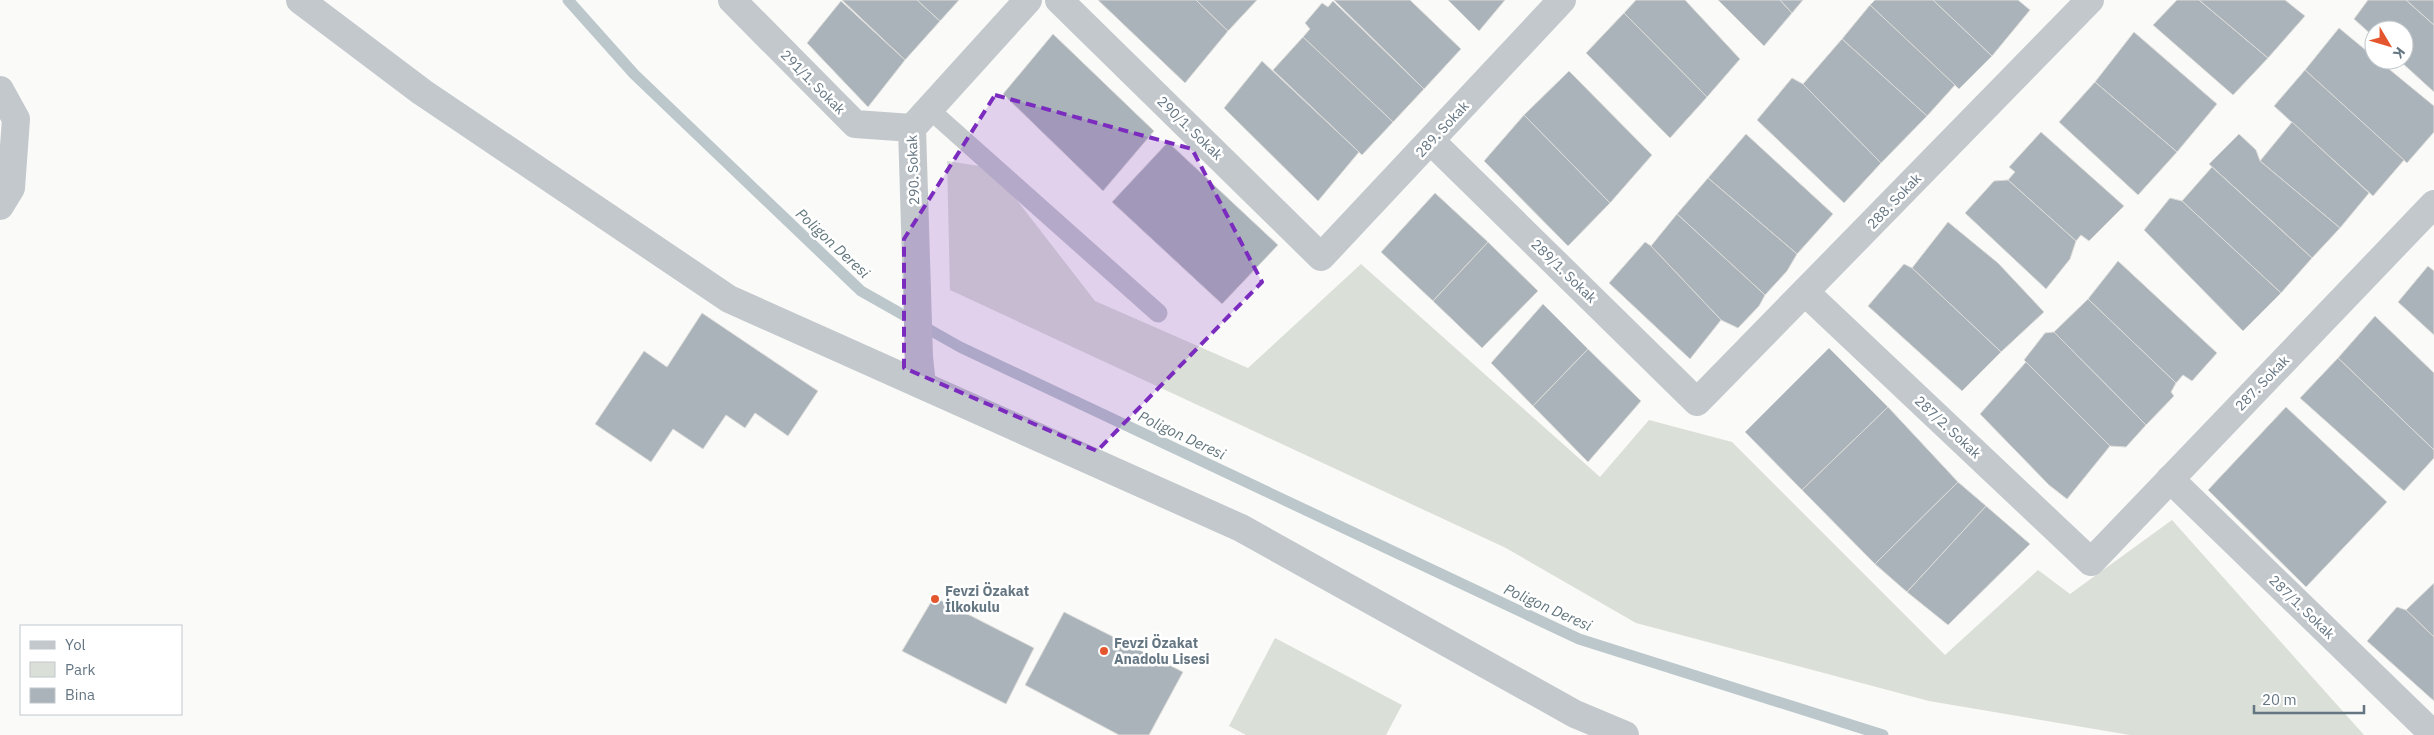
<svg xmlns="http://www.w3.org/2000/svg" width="2434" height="735" font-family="'IBM Plex Sans',sans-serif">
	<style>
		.green { fill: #dadfd7 }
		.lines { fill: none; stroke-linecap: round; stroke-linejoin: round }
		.stream { stroke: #bbc7cb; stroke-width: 11 }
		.building { fill: #aab3b9; stroke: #dcdcda }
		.service { stroke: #c3c8cc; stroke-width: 19 }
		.minor { stroke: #c3c8cc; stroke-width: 28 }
		.marked { fill: #7b2cbf; fill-opacity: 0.2; stroke: #7b2cbf; stroke-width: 4; stroke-dasharray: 10 6; stroke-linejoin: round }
		.poi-dot { fill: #e4572e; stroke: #fff; stroke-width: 2 }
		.labels { text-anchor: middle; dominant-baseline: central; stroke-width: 5; stroke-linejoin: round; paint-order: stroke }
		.street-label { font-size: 14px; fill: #657683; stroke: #fff }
		.poi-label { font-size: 14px; font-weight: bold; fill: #657683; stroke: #fff; text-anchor: start }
		.water-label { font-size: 15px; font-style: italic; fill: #60757c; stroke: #fff }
	</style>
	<rect width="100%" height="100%" fill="#fafaf8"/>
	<g class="green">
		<polygon points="947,161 992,168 1095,301 1248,368 1361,264 1600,477 1649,420 1732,442 1945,655 2038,570 2070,594 2172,520 2364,735 2130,735 1929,701 1636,623 1506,548 950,290"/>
		<polygon points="1275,638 1402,705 1386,735 1246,735 1229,726"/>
	</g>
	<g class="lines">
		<polyline class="stream" points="568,0 634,74 861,291 960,347 1579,639 1883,735"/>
	</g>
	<g class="building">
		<polygon points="842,0 917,0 940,21 905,60"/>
		<polygon points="917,0 959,0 940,21"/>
		<polygon points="1098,0 1196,0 1228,31 1185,83"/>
		<polygon points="1196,0 1257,0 1228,31"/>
		<polygon points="1334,0 1410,0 1461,49 1424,89"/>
		<polygon points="1448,0 1505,0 1479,31"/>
		<polygon points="1636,0 1685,0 1740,59 1707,97 1624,13"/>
		<polygon points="1718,0 1780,0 1792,13 1764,46"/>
		<polygon points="1780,0 1803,0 1792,13"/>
		<polygon points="1875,0 1933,0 1992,56 1959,89 1870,5"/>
		<polygon points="1933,0 2018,0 2030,10 1992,56"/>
		<polygon points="2177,0 2199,0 2268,58 2233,95 2153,25"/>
		<polygon points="2199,0 2285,0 2305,16 2268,58"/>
		<polygon points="2368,0 2406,0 2434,25 2434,92 2399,60 2404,60 2404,30 2374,30 2374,37 2354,19"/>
		<polygon points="2406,0 2434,0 2434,25"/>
		<polygon points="841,1 905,60 868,107 807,43"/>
		<polygon points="1333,1 1424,89 1393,122 1303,37 1310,29 1305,23 1322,3 1328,7"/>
		<polygon points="1870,5 1955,85 1927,116 1842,39"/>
		<polygon points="1624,13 1707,97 1670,138 1586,53"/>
		<polygon points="2339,28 2374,57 2374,60 2378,60 2434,106 2434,132 2407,163 2305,70"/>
		<polygon points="2134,32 2217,104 2177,152 2095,82"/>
		<polygon points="1053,34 1154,131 1103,191 1003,94"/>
		<polygon points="1303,37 1393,122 1362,155 1273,70"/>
		<polygon points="1842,39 1927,116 1881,163 1803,84"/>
		<polygon points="1262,61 1359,152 1318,201 1224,108"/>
		<polygon points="2305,70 2404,160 2373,196 2274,106"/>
		<polygon points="1569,71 1652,155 1610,203 1524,115"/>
		<polygon points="1792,78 1803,84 1881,163 1844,203 1757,120"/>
		<polygon points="2095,82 2177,152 2138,195 2059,122"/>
		<polygon points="1524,115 1610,203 1568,246 1484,161"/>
		<polygon points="2292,122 2369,193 2340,228 2260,161"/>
		<polygon points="2041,132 2124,206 2089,241 2081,235 2076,241 2008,180 2015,172 2009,167"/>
		<polygon points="1746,134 1833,214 1797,254 1708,178"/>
		<polygon points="2239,134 2256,150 2260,161 2340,228 2312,258 2209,164"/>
		<polygon points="1168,142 1278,245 1222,304 1112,202"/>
		<polygon points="2212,167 2312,258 2281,293 2182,201"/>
		<polygon points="1708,178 1797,254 1787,271 1765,295 1677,214"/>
		<polygon points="2008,180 2076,241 2070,259 2046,289 1965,213 1994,181"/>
		<polygon points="1435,193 1488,242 1433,301 1381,252"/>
		<polygon points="2170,198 2182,201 2281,293 2243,331 2144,230"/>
		<polygon points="1677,214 1765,295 1759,306 1738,328 1721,320 1651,246"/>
		<polygon points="1948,222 1998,263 2044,312 2001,352 1912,268"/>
		<polygon points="1488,242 1538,291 1482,348 1433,301"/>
		<polygon points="1645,242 1651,246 1721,320 1690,359 1609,283"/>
		<polygon points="2118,261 2217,353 2192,381 2183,375 2176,383 2088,299"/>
		<polygon points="1904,264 1912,268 2001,352 1962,391 1868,306"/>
		<polygon points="2428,266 2434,271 2434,335 2398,302"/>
		<polygon points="2088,299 2176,383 2171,392 2174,396 2146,425 2054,332"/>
		<polygon points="1543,304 1588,349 1533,406 1491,363"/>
		<polygon points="702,313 818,391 788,436 755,413 745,428 726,415 703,449 673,429 651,462 595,424 644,351 667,367"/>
		<polygon points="2375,316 2434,373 2434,450 2338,358"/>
		<polygon points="2054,332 2146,425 2126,447 2110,446 2024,360 2045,333"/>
		<polygon points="1829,348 1888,407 1802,490 1745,432"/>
		<polygon points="1588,349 1641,401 1588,462 1533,406"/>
		<polygon points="2338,358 2434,450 2434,458 2404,491 2300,398"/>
		<polygon points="2026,362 2110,446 2067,499 2049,485 1980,414"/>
		<polygon points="1888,407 1958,482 1875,564 1802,490"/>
		<polygon points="2286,407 2387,502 2306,587 2208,490"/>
		<polygon points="1958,482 1986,506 1907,592 1875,564"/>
		<polygon points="1986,506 2030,544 1948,625 1907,592"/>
		<polygon points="2434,583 2434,637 2406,610"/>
		<polygon points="934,597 1034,648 1006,704 902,651"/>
		<polygon points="2397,607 2406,610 2434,637 2434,701 2367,641"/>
		<polygon points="1064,612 1183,672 1149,735 1119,735 1025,685"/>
	</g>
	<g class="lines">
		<polyline class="service" points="929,109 1158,313"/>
		<g class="minor">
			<polyline points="300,0 422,92 729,299 1241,528 1575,714 1625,735"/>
			<polyline points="732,0 855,124 912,128"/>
			<polyline points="1059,0 1321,257 1562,0"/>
			<polyline points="0,90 16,119 11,188 0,206"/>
			<polyline points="1431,141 1697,402 2090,0"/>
			<polyline points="1805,292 2091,562 2434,204"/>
			<polyline points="922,385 919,357 912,128 1028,0"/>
			<polyline points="2170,479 2434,735"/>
		</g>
	</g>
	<path class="marked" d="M 995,95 L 1192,149 L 1262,282 L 1097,451 L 904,368 L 904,239 Z"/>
	<g class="poi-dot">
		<circle cx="935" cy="599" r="5"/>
		<circle cx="1104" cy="651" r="5"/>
	</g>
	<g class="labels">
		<g class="street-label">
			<text transform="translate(813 82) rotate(45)">291/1. Sokak</text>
			<text transform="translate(1190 128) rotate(44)">290/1. Sokak</text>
			<text transform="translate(1442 129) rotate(-47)">289. Sokak</text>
			<text transform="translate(913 170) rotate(-92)">290. Sokak</text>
			<text transform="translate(1894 201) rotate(-46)">288. Sokak</text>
			<text transform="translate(1564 271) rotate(44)">289/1. Sokak</text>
			<text transform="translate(2262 383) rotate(-46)">287. Sokak</text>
			<text transform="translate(1948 427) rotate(43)">287/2. Sokak</text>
			<text transform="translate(2302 607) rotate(44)">287/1. Sokak</text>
		</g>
		<g class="poi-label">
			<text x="945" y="591">Fevzi Özakat<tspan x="945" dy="16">İlkokulu</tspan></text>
			<text x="1114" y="643">Fevzi Özakat<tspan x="1114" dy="16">Anadolu Lisesi</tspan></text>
		</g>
		<g class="water-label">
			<text transform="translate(833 243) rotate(43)">Poligon Deresi</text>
			<text transform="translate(1182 435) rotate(25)">Poligon Deresi</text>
			<text transform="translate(1548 607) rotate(24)">Poligon Deresi</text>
		</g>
	</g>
	<rect x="20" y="625" width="162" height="90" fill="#ffffff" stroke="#c1c8cd"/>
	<rect x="30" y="641" width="25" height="8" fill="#c3c8cc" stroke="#c1c8cd"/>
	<text x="65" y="650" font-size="15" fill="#657683">Yol</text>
	<rect x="30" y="662" width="25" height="15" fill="#dadfd7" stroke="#c1c8cd"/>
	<text x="65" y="675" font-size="15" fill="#657683">Park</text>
	<rect x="30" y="688" width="25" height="15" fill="#aab3b9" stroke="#c1c8cd"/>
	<text x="65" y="700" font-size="15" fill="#657683">Bina</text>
	<g transform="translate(2389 45) rotate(128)"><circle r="24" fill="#ffffff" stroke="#c1c8cd"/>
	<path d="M0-4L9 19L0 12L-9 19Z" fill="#e4572e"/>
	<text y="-8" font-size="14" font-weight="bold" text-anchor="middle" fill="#657683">K</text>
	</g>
	<path d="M2254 705v8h110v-8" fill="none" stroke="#657683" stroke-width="2.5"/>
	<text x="2262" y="705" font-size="15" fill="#657683" stroke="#ffffff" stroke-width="4" paint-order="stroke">20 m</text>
</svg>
